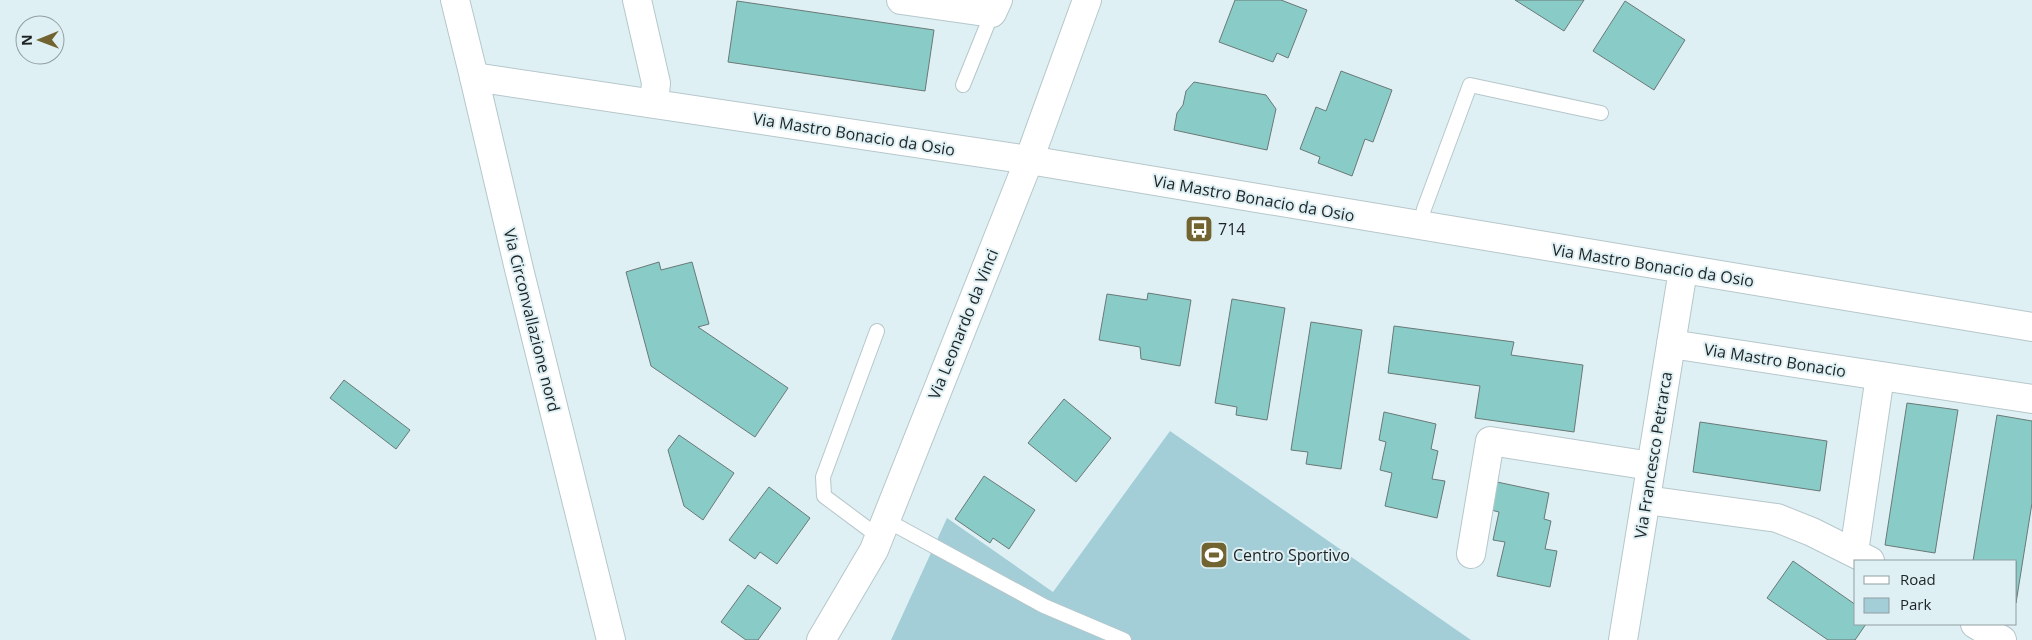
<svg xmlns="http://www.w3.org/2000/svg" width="2032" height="640" font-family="'Open Sans',sans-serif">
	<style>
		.green { fill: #a3ced7 }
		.building { fill: #89ccc7; stroke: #697977 }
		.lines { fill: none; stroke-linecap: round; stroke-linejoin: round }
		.service-casing { stroke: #b6c7cb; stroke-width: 16 }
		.minor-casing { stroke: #b6c7cb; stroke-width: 30 }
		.tertiary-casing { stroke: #b6c7cb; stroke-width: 30 }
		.service { stroke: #fff; stroke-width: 14 }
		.minor { stroke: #fff; stroke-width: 28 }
		.tertiary { stroke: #fff; stroke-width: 28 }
		.labels { text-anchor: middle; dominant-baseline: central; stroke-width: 4; stroke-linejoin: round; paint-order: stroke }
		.street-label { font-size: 16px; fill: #1d2325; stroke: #dff0f4 }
		.poi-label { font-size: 16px; fill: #1d2325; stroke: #dff0f4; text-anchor: start }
	</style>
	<rect width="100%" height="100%" fill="#dff0f4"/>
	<polygon class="green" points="1170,431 1471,640 891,640 947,518 1053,592"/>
	<g class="building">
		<polygon points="1235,0 1281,0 1307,10 1288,58 1277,53 1273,62 1219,42"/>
		<polygon points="1515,0 1584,0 1564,31"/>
		<polygon points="737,1 934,30 925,91 728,62"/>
		<polygon points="1625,1 1685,40 1654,90 1593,51"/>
		<polygon points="1341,71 1392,90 1373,142 1365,139 1352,176 1318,163 1320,157 1300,149 1316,107 1326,111"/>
		<polygon points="1194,82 1266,95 1276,109 1267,150 1174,130 1177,113 1183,105 1186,91"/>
		<polygon points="659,262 661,270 692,262 709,324 698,327 788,388 755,437 651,366 626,272"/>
		<polygon points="1148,293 1191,300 1180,366 1141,359 1140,347 1099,340 1107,294 1147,300"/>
		<polygon points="1232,299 1285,308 1267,420 1236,415 1237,407 1215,403"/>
		<polygon points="1311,322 1362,330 1341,469 1306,464 1308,452 1291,450"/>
		<polygon points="1394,326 1514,342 1511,355 1583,365 1574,432 1475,418 1480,386 1388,373"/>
		<polygon points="344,380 410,430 396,449 330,398"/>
		<polygon points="1064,399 1111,438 1076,482 1028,443"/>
		<polygon points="1907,403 1958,410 1935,553 1885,545"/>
		<polygon points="1384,412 1436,424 1431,449 1438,451 1432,479 1445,481 1437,518 1385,506 1392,473 1380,470 1386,442 1379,440"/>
		<polygon points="1997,415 2032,421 2032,503 2016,603 2016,561 1973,561"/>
		<polygon points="1700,422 1827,441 1820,491 1693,472"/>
		<polygon points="679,435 734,473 703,520 684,506 668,450"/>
		<polygon points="984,476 1035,510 1009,549 993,538 990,543 955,519"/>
		<polygon points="1497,482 1549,493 1544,519 1551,521 1545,549 1557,551 1550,587 1497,576 1505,542 1493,540 1499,512 1491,510"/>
		<polygon points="769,487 810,518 777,564 760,552 755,559 729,540"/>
		<polygon points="1793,561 1856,605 1856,624 1866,624 1855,640 1828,640 1767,598"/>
		<polygon points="748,585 781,608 758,640 746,640 721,622"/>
	</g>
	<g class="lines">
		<defs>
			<g id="service">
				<polyline points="963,85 992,13"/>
				<polyline points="1420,226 1424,209 1470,85 1601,113"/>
				<polyline points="877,331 823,477 824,496 879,537"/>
				<polyline points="886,520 1044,606 1124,640"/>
			</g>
			<g id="minor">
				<polyline points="637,0 656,83 654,103"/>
				<polyline points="901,0 992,13 998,0"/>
				<polyline points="1671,344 2032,399"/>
				<polyline points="1646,500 1777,518 1812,532 1870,561"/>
				<polyline points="1854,552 1880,376"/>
				<polyline points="1471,554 1490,441 1651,466"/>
				<polyline points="1975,624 2002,640"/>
				<polyline points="611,640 519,269 474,77 1029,160 2032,327"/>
				<polyline points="821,640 874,550 1029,160 1087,0"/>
				<polyline points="1623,640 1683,270"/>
			</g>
			<polyline id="tertiary" points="455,0 474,77"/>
		</defs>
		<use href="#service" class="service-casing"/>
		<use href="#minor" class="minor-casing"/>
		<use href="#tertiary" class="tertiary-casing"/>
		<use href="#service" class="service"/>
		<use href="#minor" class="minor"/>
		<use href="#tertiary" class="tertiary"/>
	</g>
	<defs>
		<symbol id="bus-square" viewBox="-11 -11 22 22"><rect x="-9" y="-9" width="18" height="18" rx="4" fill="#716431" stroke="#dff0f4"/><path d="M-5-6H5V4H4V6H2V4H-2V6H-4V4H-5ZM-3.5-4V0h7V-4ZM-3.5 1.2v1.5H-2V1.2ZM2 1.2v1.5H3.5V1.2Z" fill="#fff"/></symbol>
		<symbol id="stadium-square" viewBox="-11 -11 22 22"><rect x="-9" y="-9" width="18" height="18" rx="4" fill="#716431" stroke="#dff0f4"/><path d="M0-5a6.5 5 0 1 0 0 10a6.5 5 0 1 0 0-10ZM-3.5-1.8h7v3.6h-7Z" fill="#fff"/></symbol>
	</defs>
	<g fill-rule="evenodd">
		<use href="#bus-square" x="1183" y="213" width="32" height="32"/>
		<use href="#stadium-square" x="1198" y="539" width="32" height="32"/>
	</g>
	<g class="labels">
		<g class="street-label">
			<text transform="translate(854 134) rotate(9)">Via Mastro Bonacio da Osio</text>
			<text transform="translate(1254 198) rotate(10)">Via Mastro Bonacio da Osio</text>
			<text transform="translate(1653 265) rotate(9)">Via Mastro Bonacio da Osio</text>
			<text transform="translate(532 320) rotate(76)">Via Circonvallazione nord</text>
			<text transform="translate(963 324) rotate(-68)">Via Leonardo da Vinci</text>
			<text transform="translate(1775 360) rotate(9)">Via Mastro Bonacio</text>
			<text transform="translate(1653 455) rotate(-81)">Via Francesco Petrarca</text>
		</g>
		<g class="poi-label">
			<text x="1218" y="229">714</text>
			<text x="1233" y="555">Centro Sportivo</text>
		</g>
	</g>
	<rect x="1854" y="560" width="162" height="65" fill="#dff0f4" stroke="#919ea1"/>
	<rect x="1864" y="576" width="25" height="8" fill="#ffffff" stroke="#919ea1"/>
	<text x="1900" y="585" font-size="15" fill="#1d2325">Road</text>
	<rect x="1864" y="598" width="25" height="15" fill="#a3ced7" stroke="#919ea1"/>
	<text x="1900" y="610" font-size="15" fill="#1d2325">Park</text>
	<g transform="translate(40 40) rotate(269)"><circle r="24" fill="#dff0f4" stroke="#919ea1"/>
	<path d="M0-4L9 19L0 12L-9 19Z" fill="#716431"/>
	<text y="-8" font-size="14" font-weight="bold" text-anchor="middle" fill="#1d2325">N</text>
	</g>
</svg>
